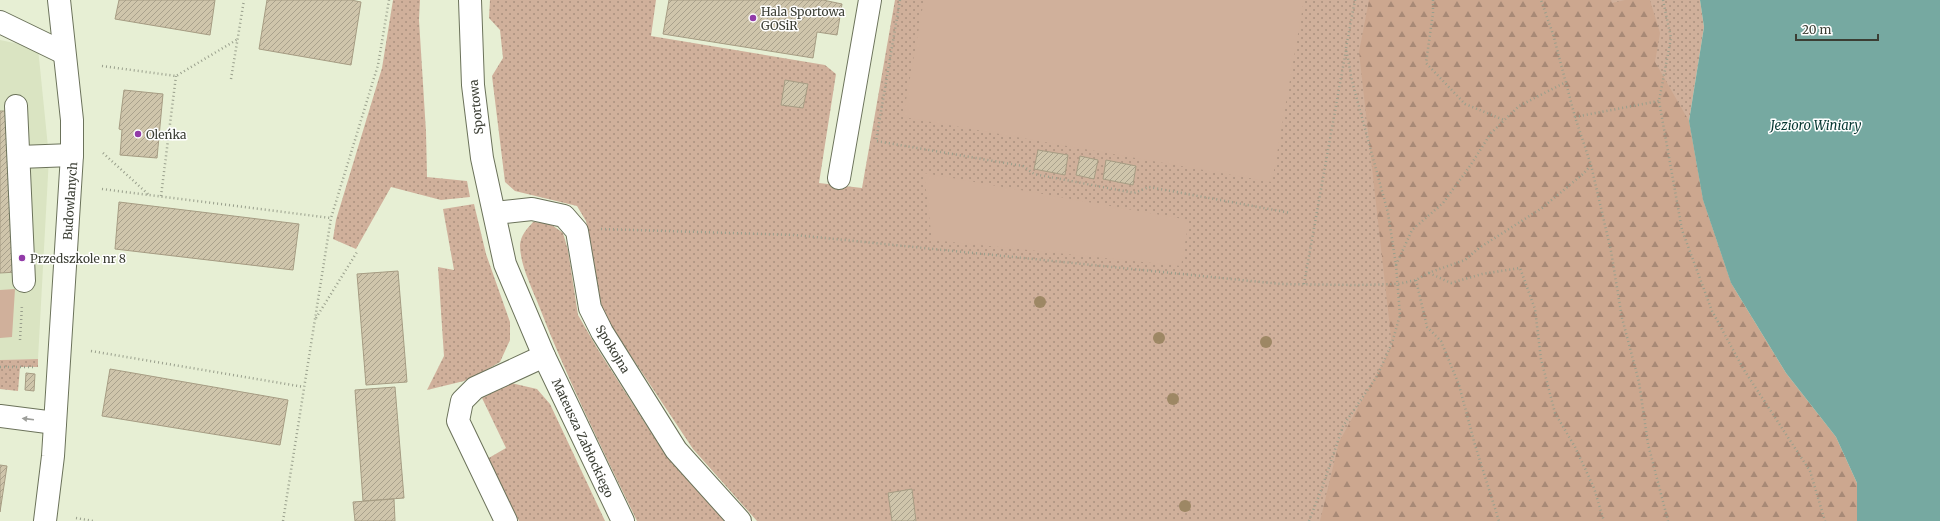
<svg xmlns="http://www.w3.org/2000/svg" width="1940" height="521" font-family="Merriweather,serif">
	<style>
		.built { fill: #dae4c2 }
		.grass { fill: url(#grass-dots) }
		.forest { fill: url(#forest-firs) }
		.green { fill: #d0b09b }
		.water { fill: #76a9a1 }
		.building { fill: url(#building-hatch); stroke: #a69c83 }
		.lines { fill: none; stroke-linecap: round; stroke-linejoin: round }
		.minor-casing { stroke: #6b725a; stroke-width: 24 }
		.path { stroke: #999f8c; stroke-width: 2.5; stroke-dasharray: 1 3; stroke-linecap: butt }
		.minor { stroke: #fff; stroke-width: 22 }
		.tree { fill: #9d8764 }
		.oneway { fill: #9d9e9a }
		.poi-dot { fill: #923ba8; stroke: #fff; stroke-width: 1.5 }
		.labels { text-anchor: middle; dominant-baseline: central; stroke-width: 3; stroke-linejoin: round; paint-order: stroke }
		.poi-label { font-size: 12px; fill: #3b3e34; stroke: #fff; text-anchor: start }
		.street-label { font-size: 12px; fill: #3b3e34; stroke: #fff }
		.water-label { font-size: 13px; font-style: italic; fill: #073833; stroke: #fff }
	</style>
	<defs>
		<pattern id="grass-dots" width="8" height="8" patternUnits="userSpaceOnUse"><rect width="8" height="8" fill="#d0b09b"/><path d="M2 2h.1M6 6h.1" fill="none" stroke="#aa917f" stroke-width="1.8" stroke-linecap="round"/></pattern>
		<pattern id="forest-firs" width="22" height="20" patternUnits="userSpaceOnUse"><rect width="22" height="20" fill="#cca78f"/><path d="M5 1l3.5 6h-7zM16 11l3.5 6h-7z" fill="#a78976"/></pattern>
		<pattern id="building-hatch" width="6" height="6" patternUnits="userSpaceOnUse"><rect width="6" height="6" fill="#cfc5ab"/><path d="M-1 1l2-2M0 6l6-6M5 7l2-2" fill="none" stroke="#a9a18c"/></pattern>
	</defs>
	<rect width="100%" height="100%" fill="#e7efd4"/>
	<polygon class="built" points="0,40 38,48 49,157 38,359 0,360"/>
	<g class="grass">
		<polygon points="393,0 420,0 419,20 426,132 427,177 467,181 470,197 441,200 391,187 356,249 333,239 336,220 382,68"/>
		<polygon points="490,0 656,0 651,36 825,65 836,74 819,183 862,188 895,0 1700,0 1704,27 1689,121 1703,200 1731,283 1857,521 757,521 693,449 603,314 586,221 577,206 515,191 505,182 492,76 503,58 500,30 489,18"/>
		<polygon points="474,204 486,254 510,322 510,340 500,362 481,373 464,381 427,390 444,356 438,267 454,270 443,209"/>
		<path d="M 533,222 L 549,223 L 563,233 L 568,250 L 578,315 L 597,348 L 666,456 L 725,521 L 637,521 C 603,450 567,379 539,306 C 532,288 520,265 520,245 C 521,235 526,230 533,222 Z"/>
		<polygon points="38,359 38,367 20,367 18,391 0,389 0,360"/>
		<polygon points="511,383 537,389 550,404 605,521 519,521 487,459 506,448 482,398"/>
	</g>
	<polygon class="forest" points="1369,0 1611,0 1612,3 1625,0 1650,0 1660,33 1655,62 1689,121 1703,200 1731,283 1786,373 1836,437 1857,483 1857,521 1320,521 1339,442 1392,346 1359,52"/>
	<g class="green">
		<polygon points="924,0 1304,0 1272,182 903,117"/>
		<polygon points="924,173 1189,220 1181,266 932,240"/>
		<polygon points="15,289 12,337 0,338 0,290"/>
	</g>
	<polygon class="water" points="1700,0 1940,0 1940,521 1857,521 1857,483 1836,437 1786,373 1731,283 1703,200 1689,121 1704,27"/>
	<g class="building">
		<polygon points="119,0 215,0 210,35 115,19"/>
		<polygon points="267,0 351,0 361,2 351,65 259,49"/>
		<polygon points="669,0 823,0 842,4 837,35 817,32 813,58 663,34"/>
		<polygon points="785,80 808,84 803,108 781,105"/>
		<polygon points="124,90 163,94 157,158 120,155 122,130 119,129"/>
		<polygon points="0,111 7,111 17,272 0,273"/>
		<polygon points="1038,150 1068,155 1065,175 1034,169"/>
		<polygon points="1080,156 1098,160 1094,179 1076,175"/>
		<polygon points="1106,160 1136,166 1133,185 1103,179"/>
		<polygon points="119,202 299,224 293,270 115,249"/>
		<polygon points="398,271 407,382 366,385 357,274"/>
		<polygon points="110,369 288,400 280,445 102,416"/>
		<polygon points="26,373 35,374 34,391 25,390"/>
		<polygon points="395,387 404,498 363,501 355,390"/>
		<polygon points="0,465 7,466 0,512"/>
		<polygon points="912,489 916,521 892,521 888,493"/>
		<polygon points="394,499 395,521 355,521 353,502"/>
	</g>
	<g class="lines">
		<defs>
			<g id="minor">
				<polyline points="470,0 473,85 482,158 505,264 544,356 623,521"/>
				<polyline points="0,22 64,53"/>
				<polyline points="16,106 24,281"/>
				<polyline points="19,157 72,155"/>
				<polyline points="839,178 870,0"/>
				<polyline points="495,213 532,209 564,216 577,231 590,308 602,332 676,450 740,521"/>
				<polyline points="0,416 55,423"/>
				<polyline points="45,521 53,456 72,155 72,120 59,0"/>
				<polyline points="506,521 458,421 462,401 475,388 544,356"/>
			</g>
		</defs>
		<use href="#minor" class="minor-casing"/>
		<g class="path">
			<polyline points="900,0 876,141 1023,166 1034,174 1134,193 1149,187 1291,213"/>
			<polyline points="1433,0 1433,13 1426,63 1465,104 1504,120"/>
			<polyline points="1663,0 1671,38 1659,101 1682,230 1712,311 1744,370 1810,471 1825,521"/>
			<polyline points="102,66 176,76 238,39"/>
			<polyline points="231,79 244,0"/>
			<polyline points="1575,117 1659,101"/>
			<polyline points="103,153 149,195"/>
			<polyline points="1591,165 1611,251 1622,318 1639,382 1648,444 1668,521"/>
			<polyline points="102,189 331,218"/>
			<polyline points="161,196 176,76"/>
			<polyline points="601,229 795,235 1281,284 1356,285 1398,284 1416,280 1428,273 1465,260 1479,248 1542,208 1583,174 1591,165 1575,117 1553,34 1541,0"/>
			<polyline points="1396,265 1412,230 1443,203 1470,166 1491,133 1519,106 1566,82"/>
			<polyline points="1429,273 1451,283 1482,274 1520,268 1535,309 1541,359 1555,413 1575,447 1594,488 1604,521"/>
			<polyline points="1416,280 1427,327 1441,341 1459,385 1475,445 1499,521"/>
			<polyline points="1304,284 1346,50"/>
			<polyline points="316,318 357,252"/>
			<polyline points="20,340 22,305"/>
			<polyline points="91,351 304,387"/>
			<polyline points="0,367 33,367"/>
			<polyline points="76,518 93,521"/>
			<polyline points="283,521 331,218 378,65 389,0"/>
			<polyline points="1309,521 1322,488 1343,426 1377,376 1392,343 1400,315 1396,265 1388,213 1352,81 1346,48 1355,0"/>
		</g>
		<use href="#minor" class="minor"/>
	</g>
	<g class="tree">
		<circle cx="1040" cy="302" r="6"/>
		<circle cx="1159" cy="338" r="6"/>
		<circle cx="1266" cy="342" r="6"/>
		<circle cx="1173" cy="399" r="6"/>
		<circle cx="1185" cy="506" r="6"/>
	</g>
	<defs><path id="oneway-solid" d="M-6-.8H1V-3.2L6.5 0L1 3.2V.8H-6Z"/></defs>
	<use class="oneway" href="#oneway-solid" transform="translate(28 419) rotate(-173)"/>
	<g class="poi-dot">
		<circle cx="753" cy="18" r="4"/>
		<circle cx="138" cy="134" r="4"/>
		<circle cx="22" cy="258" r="4"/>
	</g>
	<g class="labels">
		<g class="poi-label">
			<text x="761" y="11">Hala Sportowa<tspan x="761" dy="14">GOSiR</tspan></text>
			<text x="146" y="134">Oleńka</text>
			<text x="30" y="258">Przedszkole nr 8</text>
		</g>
		<g class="street-label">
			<text transform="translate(476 107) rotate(-96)">Sportowa</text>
			<text transform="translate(70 201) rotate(-86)">Budowlanych</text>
			<text transform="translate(613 349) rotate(59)">Spokojna</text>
			<text transform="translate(583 438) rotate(65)">Mateusza Zabłockiego</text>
		</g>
		<g class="water-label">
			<text x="1816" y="125">Jezioro Winiary</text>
		</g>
	</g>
	<path d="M1796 34v6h82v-6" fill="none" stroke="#3b3e34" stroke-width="2"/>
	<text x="1802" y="34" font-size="12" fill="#3b3e34" stroke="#ffffff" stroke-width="3" paint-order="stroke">20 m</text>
</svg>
